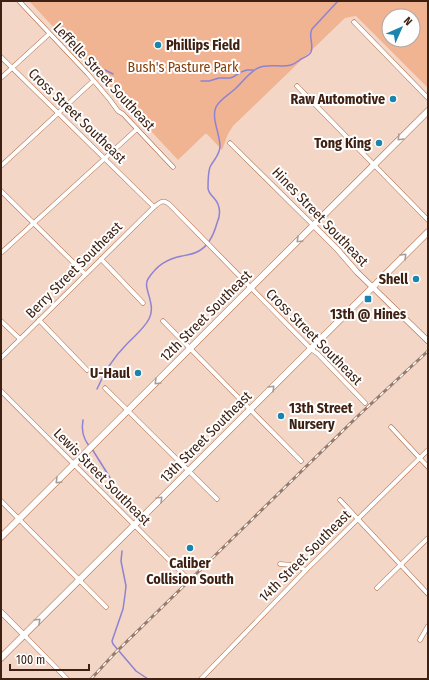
<svg xmlns="http://www.w3.org/2000/svg" width="429" height="680" font-family="'Fira Sans Condensed',sans-serif">
	<style>
		.green { fill: #f1b493; fill-rule: evenodd }
		.lines { fill: none; stroke-linecap: round; stroke-linejoin: round }
		.stream { stroke: #8e83d2; stroke-width: 1.5 }
		.minor-casing { stroke: #ac6943; stroke-width: 5 }
		.tertiary-casing { stroke: #ac6943; stroke-width: 6 }
		.secondary-casing { stroke: #ac6943; stroke-width: 7 }
		.minor { stroke: #fff; stroke-width: 4 }
		.tertiary { stroke: #fff; stroke-width: 5 }
		.secondary { stroke: #fff; stroke-width: 6 }
		.rail-casing { stroke: #987a6b; stroke-width: 3 }
		.rail { stroke: #fefefe; stroke-width: 1.5; stroke-dasharray: 4.5; stroke-linecap: butt }
		.oneway { stroke: #a89b94 }
		.poi-dot { fill: #1985ad; stroke: #fefefe; stroke-width: 1.5 }
		.labels { text-anchor: middle; dominant-baseline: central; stroke-width: 4; stroke-linejoin: round; paint-order: stroke }
		.poi-label { font-size: 14px; font-weight: bold; fill: #3e2112; stroke: #fefefe; text-anchor: end }
		.park-label { font-size: 14px; fill: #873d05; stroke: #fefefe }
		.street-label { font-size: 14px; fill: #3e2112; stroke: #fefefe }
	</style>
	<rect width="100%" height="100%" fill="#f4d6c6"/>
	<path class="green" d="M 29,1 L 428,1 L 428,88 L 356,16 L 345,18 L 233,126 L 228,134 L 222,150 L 207,134 L 205,134 L 178,160 ZM 389,16 L 413,16 L 413,40 L 389,40 Z"/>
	<g class="lines">
		<g class="stream">
			<polyline points="98,72 105,70 113,74"/>
			<polyline points="201,81 209,81 219,78 230,78 233,77 241,72 247,70 253,70"/>
			<path d="M 97,389 C 104,373 113,358 125,346 C 133,337 143,330 149,319 C 157,304 142,288 148,279 C 157,265 167,259 182,256 C 187,255 193,254 197,252 C 208,247 214,234 217,223 C 221,214 221,206 214,198 C 211,195 208,192 208,188 C 208,182 208,173 210,167 C 214,159 220,155 220,146 C 220,134 211,118 216,107 C 220,99 230,94 236,88 C 243,82 249,72 258,68 C 268,63 280,68 291,65 C 295,64 298,61 301,59 C 305,57 309,56 311,52 C 314,44 308,36 312,29 L 338,1"/>
			<path d="M 83,420 C 81,430 83,438 89,446"/>
			<polyline points="92,449 109,476 114,486 127,506 132,514"/>
			<polyline points="122,551 121,561 126,586 125,595 123,609 112,641 113,644 136,671 148,679"/>
		</g>
		<defs>
			<g id="minor">
				<polyline points="19,1 88,74 110,100 118,111 123,114 173,167"/>
				<polyline points="354,22 428,98"/>
				<polyline points="1,57 154,207"/>
				<polyline points="1,78 49,34"/>
				<polyline points="297,86 428,220"/>
				<polyline points="230,143 314,226"/>
				<polyline points="1,166 93,81"/>
				<polyline points="1,191 85,274"/>
				<polyline points="1,253 137,129"/>
				<polyline points="101,259 143,303"/>
				<polyline points="39,320 87,370"/>
				<polyline points="1,321 20,339"/>
				<polyline points="163,321 301,461"/>
				<path d="M 1,358 L 154,207 C 161,201 164,199 171,206 L 311,349 L 318,354 L 365,403"/>
				<polyline points="105,388 217,499"/>
				<polyline points="1,391 187,578"/>
				<polyline points="391,427 428,467"/>
				<polyline points="340,500 428,594"/>
				<polyline points="1,501 106,607"/>
				<polyline points="280,564 293,565 306,570"/>
				<polyline points="377,588 428,538"/>
				<polyline points="24,635 67,679"/>
				<polyline points="420,640 428,626"/>
				<polyline points="201,679 306,570 428,450"/>
			</g>
			<g id="tertiary">
				<polyline points="314,226 337,249 357,272 428,341"/>
				<polyline points="1,612 24,635"/>
			</g>
			<g id="secondary">
				<polyline points="1,537 428,111"/>
				<polyline points="1,658 428,232"/>
			</g>
		</defs>
		<use href="#minor" class="minor-casing"/>
		<use href="#tertiary" class="tertiary-casing"/>
		<use href="#secondary" class="secondary-casing"/>
		<use href="#minor" class="minor"/>
		<use href="#tertiary" class="tertiary"/>
		<use href="#secondary" class="secondary"/>
		<defs>
			<polyline id="rail" points="91,679 114,654 359,415 428,351"/>
		</defs>
		<use href="#rail" class="rail-casing"/>
		<use href="#rail" class="rail"/>
	</g>
	<defs><path id="oneway-chevron" d="M-2-3.5L2.5 0L-2 3.5" fill="none" stroke-width="1.6" stroke-linecap="round" stroke-linejoin="round"/></defs>
	<g class="oneway">
		<use href="#oneway-chevron" transform="translate(400 138) rotate(135)"/>
		<use href="#oneway-chevron" transform="translate(299 240) rotate(135)"/>
		<use href="#oneway-chevron" transform="translate(404 256) rotate(-45)"/>
		<use href="#oneway-chevron" transform="translate(157 382) rotate(135)"/>
		<use href="#oneway-chevron" transform="translate(272 388) rotate(-45)"/>
		<use href="#oneway-chevron" transform="translate(58 481) rotate(135)"/>
		<use href="#oneway-chevron" transform="translate(160 499) rotate(-45)"/>
		<use href="#oneway-chevron" transform="translate(38 621) rotate(-45)"/>
	</g>
	<g class="poi-dot">
		<circle cx="158" cy="45" r="4"/>
		<circle cx="393" cy="99" r="4"/>
		<circle cx="379" cy="143" r="4"/>
		<circle cx="416" cy="279" r="4"/>
		<rect x="364" y="295" width="8" height="8" rx="2"/>
		<circle cx="138" cy="373" r="4"/>
		<circle cx="281" cy="416" r="4"/>
		<circle cx="190" cy="548" r="4"/>
	</g>
	<g class="labels">
		<g class="poi-label">
			<text x="166" y="45" text-anchor="start">Phillips Field</text>
			<text x="385" y="99">Raw Automotive</text>
			<text x="371" y="143">Tong King</text>
			<text x="408" y="279">Shell</text>
			<text x="368" y="314" text-anchor="middle">13th @ Hines</text>
			<text x="130" y="373">U-Haul</text>
			<text x="289" y="408" text-anchor="start">13th Street<tspan x="289" dy="16">Nursery</tspan></text>
			<text x="190" y="563" text-anchor="middle">Caliber<tspan x="190" dy="16">Collision South</tspan></text>
		</g>
		<g class="park-label">
			<text x="183" y="67">Bush's Pasture Park</text>
		</g>
		<g class="street-label">
			<text transform="translate(104 77) rotate(47)">Leffelle Street Southeast</text>
			<text transform="translate(77 116) rotate(44)">Cross Street Southeast</text>
			<text transform="translate(320 217) rotate(46)">Hines Street Southeast</text>
			<text transform="translate(74 270) rotate(-45)">Berry Street Southeast</text>
			<text transform="translate(206 316) rotate(-45)">12th Street Southeast</text>
			<text transform="translate(314 337) rotate(45)">Cross Street Southeast</text>
			<text transform="translate(206 437) rotate(-45)">13th Street Southeast</text>
			<text transform="translate(102 477) rotate(45)">Lewis Street Southeast</text>
			<text transform="translate(305 556) rotate(-45)">14th Street Southeast</text>
		</g>
	</g>
	<rect width="429" height="680" fill="none" stroke="#3e2112" stroke-width="4"/>
	<g transform="translate(401 28) rotate(45)"><circle r="19" fill="#fefefe" stroke="#b1a6a0"/>
	<path d="M0-3L7 15L0 10L-7 15Z" fill="#1985ad"/>
	<text y="-6" font-size="11" font-weight="bold" text-anchor="middle" fill="#3e2112">N</text>
	</g>
	<path d="M10 664v6h79v-6" fill="none" stroke="#3e2112" stroke-width="2"/>
	<text x="16" y="664" font-size="12" fill="#3e2112" stroke="#fefefe" stroke-width="3" paint-order="stroke">100 m</text>
</svg>
